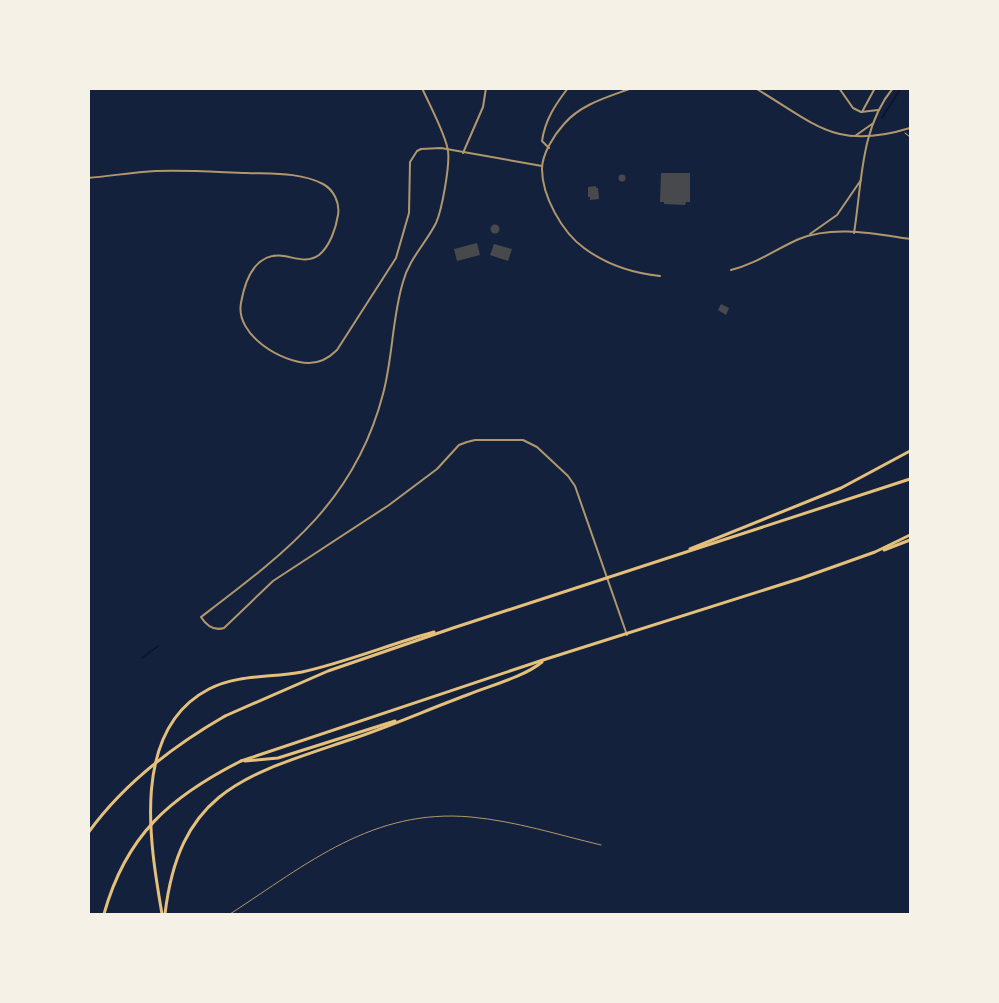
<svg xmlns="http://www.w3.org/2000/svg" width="999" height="1003" font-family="'Work Sans',sans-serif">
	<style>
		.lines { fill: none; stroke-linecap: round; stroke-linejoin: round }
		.stream { stroke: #0b132b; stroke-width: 1.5 }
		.building { fill: #48494c }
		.path { stroke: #e5c07b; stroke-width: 1 }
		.service { stroke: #b1986c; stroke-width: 1 }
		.minor { stroke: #b1986c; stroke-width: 2 }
		.secondary { stroke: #e5c07b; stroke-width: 3 }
		.primary { stroke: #e5c07b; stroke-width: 3 }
	</style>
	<rect width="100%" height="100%" fill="#14213d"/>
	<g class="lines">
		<g class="stream">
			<polyline points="882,118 901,88"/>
			<polyline points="142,658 158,646"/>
		</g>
	</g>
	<g class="building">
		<polygon points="661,173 690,173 690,202 686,202 685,205 664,204 664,202 660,202"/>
		<circle cx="622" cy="178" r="3.5"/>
		<polygon points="596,186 596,188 598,188 599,199 590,200 590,197 588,197 588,187"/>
		<circle cx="495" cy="229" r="4.5"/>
		<polygon points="477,243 480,255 457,261 454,249"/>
		<polygon points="494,244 512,249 508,261 490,255"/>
		<polygon points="721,304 729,308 726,315 718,310"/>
	</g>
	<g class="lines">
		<polyline class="path" points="905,133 910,137"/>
		<path class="service" d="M 230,914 C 307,864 373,808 471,817 C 515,821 559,835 601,845"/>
		<g class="minor">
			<path d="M 422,88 C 429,104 446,135 448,151 C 450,165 442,210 436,223 C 426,243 409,259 403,282 C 392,318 393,357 383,394 C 355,502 285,553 201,617 C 206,625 214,631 224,628 L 273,581 L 389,505 L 437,469 L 459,445 L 467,442 L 475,440 L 523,440 L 537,447 L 568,476 L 575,486 L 627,635"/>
			<path d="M 632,88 C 608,97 581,104 564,124 C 554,135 542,154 542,169 C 542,196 562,232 584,248 C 607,265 631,273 660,276"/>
			<path d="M 755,88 C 816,124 835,151 910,128"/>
			<polyline points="839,88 853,108 861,112 878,110"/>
			<polyline points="862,112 875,88"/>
			<polyline points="855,136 872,124"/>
			<path d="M 549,148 L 542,141 C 545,120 555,105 568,88"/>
			<polyline points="463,153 483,107 486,88"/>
			<path d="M 88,178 C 111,176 134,172 156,171 C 187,170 217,172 247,173 C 272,174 300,172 323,184 C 334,190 340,203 338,215 C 336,228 330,246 319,255 C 308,263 296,258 284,256 C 255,252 245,280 241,303 C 235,335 282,363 309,363 C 320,363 329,358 337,350 L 396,258 L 409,213 L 410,162 L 417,151 L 421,149 L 441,148 L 542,166"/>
			<path d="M 854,233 C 862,184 860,128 893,88"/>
			<polyline points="810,234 837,215 861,180"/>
			<path d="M 731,270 C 756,264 776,249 799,239 C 834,225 875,234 910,239"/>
		</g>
		<g class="secondary">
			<polyline points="690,549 841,488 910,451"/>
			<polyline points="884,550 910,540"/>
			<polyline points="225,716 328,671 453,628 910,479"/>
			<polyline points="241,761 543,660 802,578 875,552 910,535"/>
			<polyline points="245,761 278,758 395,721"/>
			<path d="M 162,914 C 150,844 130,730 209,689 C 238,674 271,678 302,672 C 347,662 390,644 434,632"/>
			<path d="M 165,914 C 180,789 246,775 352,739 C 391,726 429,709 467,695 C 489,686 524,677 542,662"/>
		</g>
		<g class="primary">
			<path d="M 88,833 C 124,783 173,746 225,716"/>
			<path d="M 104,914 C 126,835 170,797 241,761"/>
		</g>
	</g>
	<rect width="999" height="1003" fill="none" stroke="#f6f1e7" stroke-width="180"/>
</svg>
